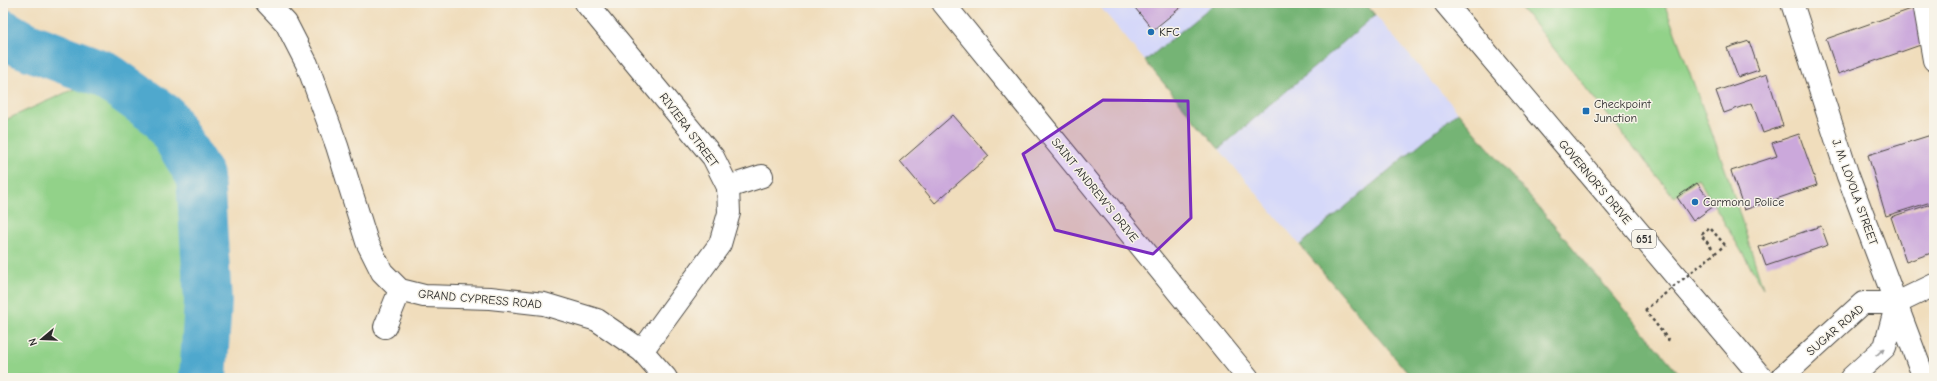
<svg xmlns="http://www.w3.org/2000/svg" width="1937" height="381" font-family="'Comic Neue',sans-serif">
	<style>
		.built { fill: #d5d8f9 }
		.green { fill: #92d289; stroke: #5e7e5a }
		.forest { fill: #75b475; stroke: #507050 }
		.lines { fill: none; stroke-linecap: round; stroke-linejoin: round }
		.river { stroke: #50a8cd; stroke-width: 48 }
		.building { fill: #cba8db }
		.minor-casing { stroke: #494641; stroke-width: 24 }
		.secondary-casing { stroke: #494641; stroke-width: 24 }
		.trunk-casing { stroke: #494641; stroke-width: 24 }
		.path { stroke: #494641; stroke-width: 2.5; stroke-dasharray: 3 3; stroke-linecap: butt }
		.minor { stroke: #fff; stroke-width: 22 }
		.secondary { stroke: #fff; stroke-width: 22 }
		.trunk { stroke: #fff; stroke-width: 22 }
		.path-bridge { stroke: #494641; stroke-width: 2.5; stroke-dasharray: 3 3; stroke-linecap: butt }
		.oneway { fill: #a0a0a0 }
		.marked { fill: #7b2cbf; fill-opacity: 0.2; stroke: #7b2cbf; stroke-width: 3; stroke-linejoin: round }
		.poi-dot { fill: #1f6fb2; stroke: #f7f3e8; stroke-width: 1.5 }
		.labels { text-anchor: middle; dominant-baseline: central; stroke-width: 3; stroke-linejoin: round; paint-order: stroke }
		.shield { fill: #f7f3e8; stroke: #686764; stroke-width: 1 }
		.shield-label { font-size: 11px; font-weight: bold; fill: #2b2b2b }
		.poi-label { font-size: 12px; fill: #2b2b2b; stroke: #f7f3e8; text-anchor: start }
		.street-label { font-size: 12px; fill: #2b2b2b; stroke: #f7f3e8 }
	</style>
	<rect width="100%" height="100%" fill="#f7f3e8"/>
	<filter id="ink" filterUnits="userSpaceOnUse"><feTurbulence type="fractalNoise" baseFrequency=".025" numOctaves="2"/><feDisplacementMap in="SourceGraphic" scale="8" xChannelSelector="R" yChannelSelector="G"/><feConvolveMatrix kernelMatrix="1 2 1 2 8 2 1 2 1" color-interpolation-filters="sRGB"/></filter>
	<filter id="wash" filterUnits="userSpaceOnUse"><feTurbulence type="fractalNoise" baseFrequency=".012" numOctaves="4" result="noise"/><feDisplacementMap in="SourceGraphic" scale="16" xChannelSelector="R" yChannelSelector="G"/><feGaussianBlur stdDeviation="0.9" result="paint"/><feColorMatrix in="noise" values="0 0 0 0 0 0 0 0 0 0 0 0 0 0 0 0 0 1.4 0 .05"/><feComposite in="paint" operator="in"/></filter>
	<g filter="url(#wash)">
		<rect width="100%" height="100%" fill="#f0ddbc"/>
		<g class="built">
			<polygon points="1097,3 1215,3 1145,61"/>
			<polygon points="1375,15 1458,112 1300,245 1219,149"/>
		</g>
		<g class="green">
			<polygon points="1517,3 1664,3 1727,174 1763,288 1698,178 1674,197"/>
			<polygon points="105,75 164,117 200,176 208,302 203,378 3,378 3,121"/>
		</g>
		<g class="forest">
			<polygon points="1215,3 1365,3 1375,15 1219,149 1145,61"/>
			<polygon points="1458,112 1683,378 1684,378 1412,378 1300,245"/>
		</g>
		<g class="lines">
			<polyline class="river" points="3,33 22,44 105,75 164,117 200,176 208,302 203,378"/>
		</g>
		<g id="blocks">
			<g class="building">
				<polygon points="1131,3 1186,3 1153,30"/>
				<polygon points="1917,7 1929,42 1838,74 1826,39"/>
				<polygon points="1749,41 1759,70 1738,77 1727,48"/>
				<polygon points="1767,74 1783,126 1763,133 1752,103 1724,113 1716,91"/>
				<polygon points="953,115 989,156 935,203 900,161"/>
				<polygon points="1799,134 1817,185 1744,210 1731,171 1777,156 1772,143"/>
				<polygon points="1931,135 1934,145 1934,201 1886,216 1868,155"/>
				<polygon points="1697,183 1714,206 1693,221 1677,197"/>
				<polygon points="1934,203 1934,252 1906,262 1891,217"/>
				<polygon points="1821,226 1828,245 1766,266 1759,247"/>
			</g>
		</g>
	</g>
	<g filter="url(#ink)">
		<use href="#blocks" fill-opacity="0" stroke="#494641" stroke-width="1"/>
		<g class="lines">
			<defs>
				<g id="minor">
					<polyline points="267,3 286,23 307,64 337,146 367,242 382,272 400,290 424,296 490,298 544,304 597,320 642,351 666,378"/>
					<polyline points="586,3 713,157 728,187 729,213 720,244 642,351"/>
					<polyline points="943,3 1248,378"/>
					<polyline points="1924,3 1934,60"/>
					<polyline points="728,187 762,176"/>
					<polyline points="385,327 400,290"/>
				</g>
				<g id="secondary">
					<polyline points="1792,3 1848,176 1924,378"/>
					<polyline points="1781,378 1863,303 1897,303 1934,285"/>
					<polyline points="1851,378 1885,347 1897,303"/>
				</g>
				<polyline id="trunk" points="1445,3 1762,378"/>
			</defs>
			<use href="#minor" class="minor-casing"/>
			<use href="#secondary" class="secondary-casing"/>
			<use href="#trunk" class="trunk-casing"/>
			<g class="path">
				<polyline points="1712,248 1701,235 1710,228 1725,245"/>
				<polyline points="1645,310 1670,342"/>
			</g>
			<use href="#minor" class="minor"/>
			<use href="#secondary" class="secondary"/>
			<use href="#trunk" class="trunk"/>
			<polyline class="path-bridge" points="1645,310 1725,245"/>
		</g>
		<defs><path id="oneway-solid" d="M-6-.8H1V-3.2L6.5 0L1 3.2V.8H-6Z"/></defs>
		<use class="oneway" href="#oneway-solid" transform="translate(1880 352) rotate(-43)"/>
	</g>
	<path class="marked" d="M 1103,100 L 1188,101 L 1191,218 L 1153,254 L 1055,230 L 1023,154 Z"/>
	<g class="poi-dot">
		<circle cx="1151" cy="32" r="4"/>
		<rect x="1582" y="107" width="8" height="8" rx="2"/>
		<circle cx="1695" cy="202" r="4"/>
	</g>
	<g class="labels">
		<rect class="shield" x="1632" y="230" width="24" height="18" rx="3"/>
		<g class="shield-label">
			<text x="1644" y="239">651</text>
		</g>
		<g class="poi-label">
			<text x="1159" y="32">KFC</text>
			<text x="1594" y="104">Checkpoint<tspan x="1594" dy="14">Junction</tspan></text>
			<text x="1703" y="202">Carmona Police</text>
		</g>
		<g class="street-label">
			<text transform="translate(689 130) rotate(53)">RIVIERA STREET</text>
			<text transform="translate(1595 182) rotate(50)">GOVERNOR'S DRIVE</text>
			<text transform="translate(1095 190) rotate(51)">SAINT ANDREW'S DRIVE</text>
			<text transform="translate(1855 192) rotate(70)">J. M. LOYOLA STREET</text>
			<text transform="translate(480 299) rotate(5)">GRAND CYPRESS ROAD</text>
			<text transform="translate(1835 330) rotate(-41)">SUGAR ROAD</text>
		</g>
	</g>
	<rect width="1937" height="381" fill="none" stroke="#f7f3e8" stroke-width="16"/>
	<g transform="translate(42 339) rotate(251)" stroke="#f7f3e8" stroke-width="3" paint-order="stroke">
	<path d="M0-3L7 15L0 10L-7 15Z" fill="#2b2b2b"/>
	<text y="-6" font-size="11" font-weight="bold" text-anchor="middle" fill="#2b2b2b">N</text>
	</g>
</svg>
